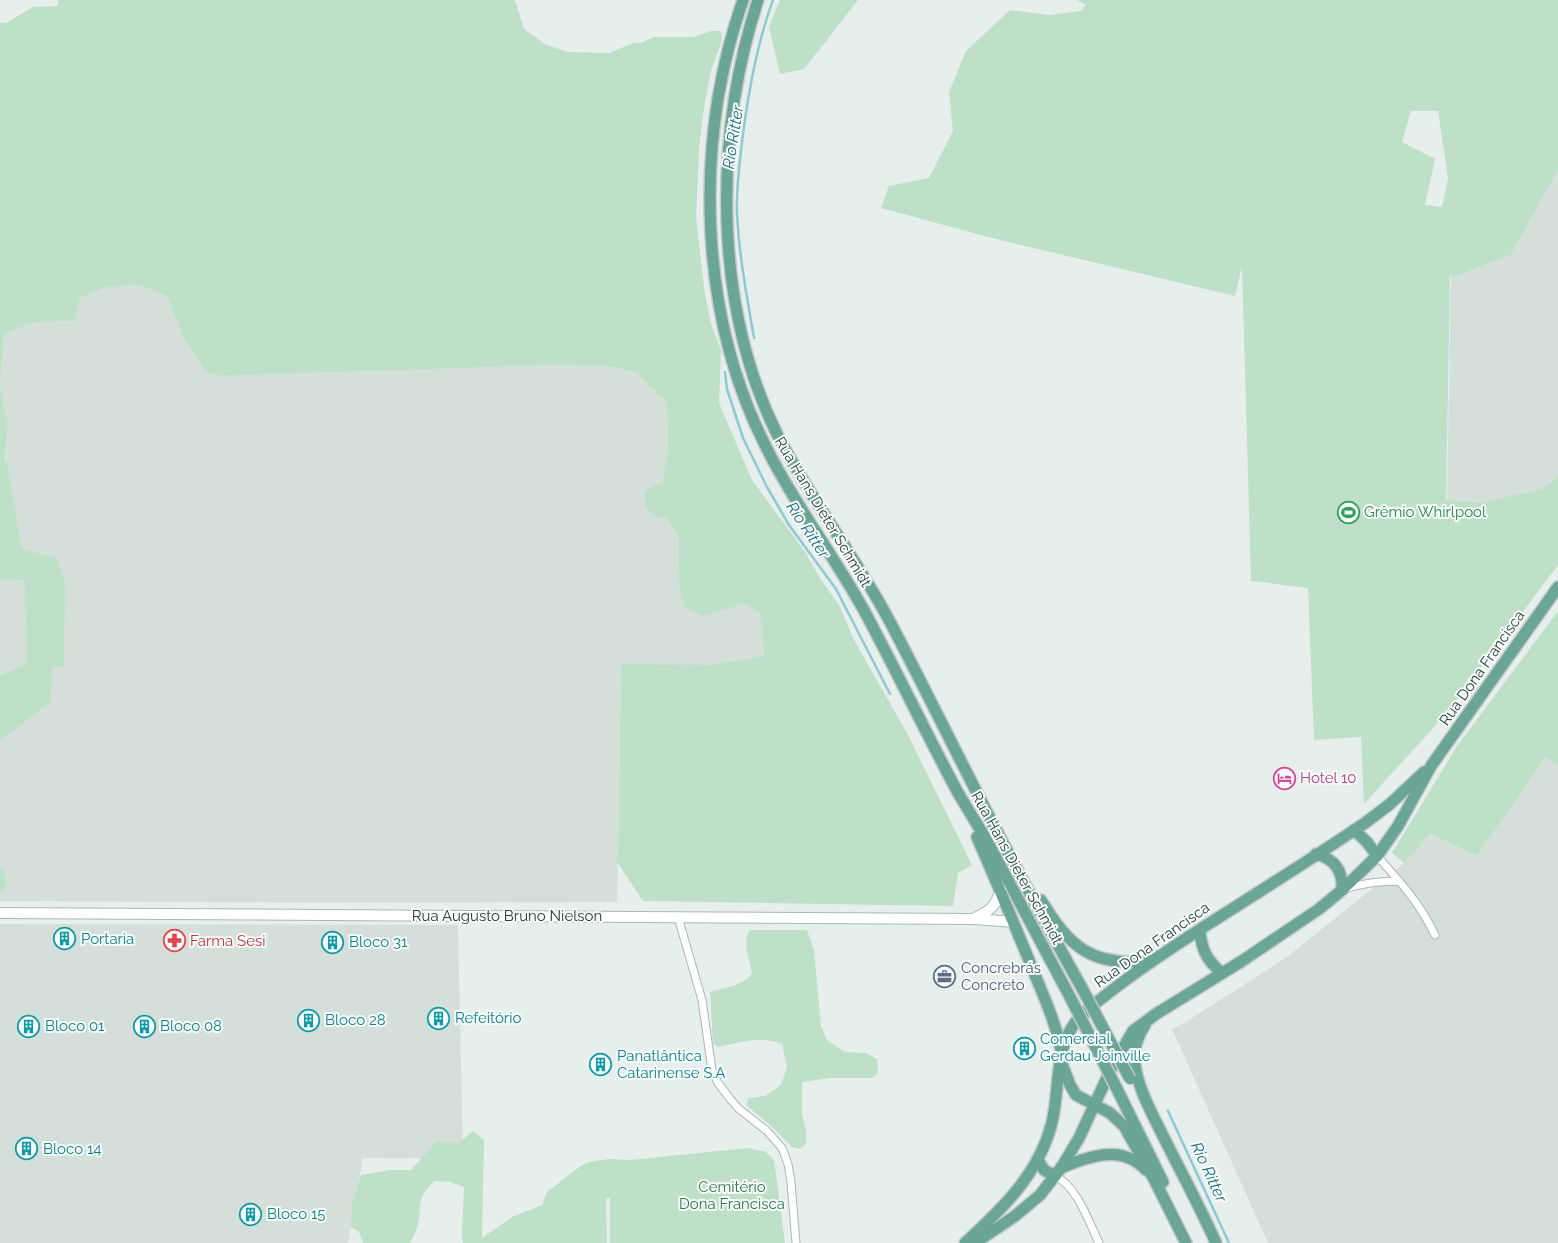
<svg xmlns="http://www.w3.org/2000/svg" width="1558" height="1243" font-family="Raleway,sans-serif">
	<style>
		.built { fill: #d4dfda }
		.green { fill: #bfe0c8; fill-rule: evenodd }
		.lines { fill: none; stroke-linecap: round; stroke-linejoin: round }
		.stream { stroke: #8ec9d4; stroke-width: 2.5 }
		.minor-casing { stroke: #a8b8b2; stroke-width: 9 }
		.secondary-casing { stroke: #a4bbb3; stroke-width: 12 }
		.primary-casing { stroke: #c2cac8; stroke-width: 14 }
		.minor { stroke: #fff; stroke-width: 7 }
		.secondary { stroke: #fff; stroke-width: 10 }
		.primary { stroke: #6aa596; stroke-width: 11 }
		.primary-bridge-casing { stroke: #c2cac8; stroke-width: 14; stroke-linecap: butt }
		.primary-bridge { stroke: #6aa596; stroke-width: 11 }
		.labels { text-anchor: middle; dominant-baseline: central; stroke-width: 4; stroke-linejoin: round; paint-order: stroke }
		.street-label { font-size: 15px; fill: #24423a; stroke: #f7fbf9 }
		.leisure-label { font-size: 15px; fill: #27864d; stroke: #f7fbf9; text-anchor: start }
		.hotel-label { font-size: 15px; fill: #b23c85; stroke: #f7fbf9; text-anchor: start }
		.culture-label { font-size: 15px; fill: #0d838f; stroke: #f7fbf9; text-anchor: start }
		.health-label { font-size: 15px; fill: #be3a42; stroke: #f7fbf9; text-anchor: start }
		.service-label { font-size: 15px; fill: #4e5e75; stroke: #f7fbf9; text-anchor: start }
		.park-label { font-size: 15px; fill: #2d7a4b; stroke: #f7fbf9 }
		.water-label { font-size: 16px; font-style: italic; fill: #1c6f80; stroke: #f7fbf9 }
	</style>
	<rect width="100%" height="100%" fill="#e6efeb"/>
	<g class="built">
		<polygon points="1558,170 1558,476 1544,488 1480,503 1447,501 1451,278 1511,255"/>
		<polygon points="140,285 167,296 182,335 206,373 222,376 556,365 613,367 635,372 666,402 668,439 667,462 662,482 667,518 679,538 678,581 704,616 744,604 762,613 764,656 709,665 621,665 617,902 345,903 0,901 0,563 8,428 0,383 4,334 21,326 44,320 76,321 79,298 108,287"/>
		<polygon points="1546,757 1558,765 1558,1243 1268,1243 1172,1029 1186,1022 1287,957 1404,863 1431,834 1477,856"/>
		<polygon points="0,924 458,925 463,1159 363,1158 348,1243 0,1243"/>
	</g>
	<g class="green">
		<path d="M 58,0 L 515,0 L 524,29 L 545,44 L 567,52 L 609,53 L 633,43 L 641,43 L 654,37 L 694,37 L 711,31 L 720,31 L 722,35 L 721,43 L 711,70 L 703,114 L 699,149 L 696,217 L 704,288 L 711,324 L 721,350 L 719,403 L 752,480 L 805,552 L 821,580 L 839,605 L 854,640 L 907,733 L 972,865 L 958,873 L 953,906 L 643,901 L 617,862 L 618,849 L 621,664 L 709,665 L 764,656 L 761,613 L 744,604 L 704,616 L 684,607 L 678,581 L 679,538 L 667,518 L 654,517 L 645,506 L 645,491 L 662,482 C 670,453 668,431 666,402 L 635,372 L 613,367 L 556,365 L 222,376 L 206,373 L 182,335 L 167,296 L 139,285 L 108,287 L 79,298 L 76,321 C 45,320 32,321 4,334 L 0,383 L 8,428 L 5,461 L 7,461 L 22,549 L 56,558 L 65,581 L 64,667 L 52,667 L 51,701 L 0,741 L 0,676 L 27,663 L 25,580 L 0,581 L 0,23 L 6,23 L 33,7 L 58,6 Z"/>
		<polygon points="780,0 858,0 804,69 780,74 769,27"/>
		<path d="M 1077,0 L 1558,0 L 1558,170 L 1511,255 L 1451,278 L 1450,276 L 1446,500 L 1480,503 L 1544,488 L 1558,476 L 1558,565 L 1446,714 L 1364,804 L 1361,737 L 1314,740 L 1308,588 L 1251,581 L 1242,266 L 1235,296 L 992,238 L 881,208 L 889,186 L 929,178 L 953,131 L 949,92 L 966,51 L 1010,10 L 1049,15 L 1080,11 L 1086,5 ZM 1411,111 L 1438,111 L 1448,178 L 1442,207 L 1425,205 L 1435,159 L 1402,142 Z"/>
		<polygon points="1558,611 1558,765 1546,757 1477,856 1431,834 1404,863 1392,853 1457,746"/>
		<path d="M 0,868 C 8,875 6,883 4,893 L 0,893 Z"/>
		<path d="M 750,930 L 807,930 L 814,951 L 821,1026 L 827,1040 L 845,1052 L 866,1053 L 877,1059 L 878,1073 L 872,1078 L 830,1078 L 802,1082 L 802,1115 L 806,1129 L 806,1144 L 800,1149 L 792,1147 L 771,1126 L 746,1105 L 748,1098 L 765,1096 L 781,1085 L 787,1067 L 782,1044 C 758,1035 742,1042 718,1047 L 713,1043 L 710,992 C 726,987 741,987 752,974 C 750,960 741,943 750,930 Z"/>
		<path d="M 473,1131 L 484,1140 L 482,1238 L 512,1217 L 542,1205 L 547,1192 L 582,1165 L 594,1161 L 610,1159 L 630,1160 L 748,1148 L 766,1152 L 774,1160 L 785,1243 L 610,1243 L 610,1198 L 606,1199 L 607,1243 L 463,1243 L 462,1234 L 464,1187 L 450,1182 L 435,1181 C 415,1199 423,1203 418,1224 C 416,1231 413,1237 410,1243 L 363,1243 L 359,1232 L 351,1227 L 352,1204 L 361,1175 L 390,1170 L 411,1170 L 436,1142 L 459,1143 Z"/>
	</g>
	<g class="lines">
		<g class="stream">
			<path d="M 754,338 C 747,297 739,256 737,213 C 736,187 740,160 743,134 C 749,88 757,43 773,0"/>
			<polyline points="725,372 727,389 743,438 767,487 789,525 836,589 890,694"/>
			<polyline points="1168,1111 1229,1243"/>
		</g>
		<defs>
			<g id="minor">
				<path d="M 1377,856 C 1401,883 1419,902 1435,935"/>
				<path d="M 1345,889 C 1363,883 1380,881 1399,881"/>
				<polyline points="678,917 702,1000 712,1070 718,1083 731,1100 739,1109 767,1131 782,1148 788,1164 791,1182 796,1243"/>
				<path d="M 1055,1176 C 1077,1186 1089,1222 1099,1243"/>
			</g>
			<g id="secondary">
				<polyline points="0,913 974,919 1014,922"/>
				<path d="M 975,918 C 991,910 995,907 1001,890"/>
			</g>
			<g id="primary">
				<path d="M 743,0 C 694,141 698,313 766,447 C 795,506 836,558 867,616 C 898,674 926,733 957,791 C 969,812 982,831 993,852 C 1019,900 1044,949 1070,997"/>
				<path d="M 758,0 C 714,136 713,304 777,434 C 810,499 855,556 889,620 C 918,675 945,730 973,785 C 1008,854 1045,922 1083,990"/>
				<polyline points="1354,830 1367,842 1377,856"/>
				<path d="M 977,837 C 997,883 1016,928 1035,975 C 1045,999 1056,1024 1061,1050"/>
				<path d="M 1316,854 C 1335,859 1343,871 1342,890"/>
				<path d="M 1041,900 C 1070,948 1092,967 1151,961"/>
				<path d="M 1200,930 C 1201,949 1207,961 1222,973"/>
				<path d="M 1145,1025 C 1137,1037 1133,1051 1135,1065 C 1138,1089 1153,1115 1163,1136 C 1181,1172 1200,1207 1216,1243"/>
				<polyline points="1062,1064 1070,1085 1076,1095 1110,1113 1124,1126 1154,1179 1186,1243"/>
				<polyline points="1116,1087 1163,1182"/>
				<polyline points="1038,1160 1044,1170 1055,1176"/>
				<path d="M 1061,1168 C 1089,1156 1122,1144 1146,1170"/>
				<path d="M 965,1243 C 1002,1209 1040,1173 1052,1122 C 1060,1090 1054,1051 1075,1023 C 1086,1009 1101,999 1115,988 C 1142,967 1170,949 1199,930 C 1254,895 1310,860 1365,823 L 1390,804 L 1424,772"/>
				<polyline points="975,1243 1015,1216 1040,1195 1061,1168 1079,1138 1112,1067 1133,1031 1156,1014 1242,961 1319,909 1342,890 1377,856 1398,826 1431,766 1558,587"/>
			</g>
		</defs>
		<use href="#minor" class="minor-casing"/>
		<use href="#secondary" class="secondary-casing"/>
		<use href="#primary" class="primary-casing"/>
		<use href="#minor" class="minor"/>
		<use href="#secondary" class="secondary"/>
		<use href="#primary" class="primary"/>
		<defs>
			<g id="primary-bridge">
				<polyline points="1083,990 1130,1079"/>
				<polyline points="1070,997 1116,1087"/>
			</g>
		</defs>
		<use href="#primary-bridge" class="primary-bridge-casing"/>
		<use href="#primary-bridge" class="primary-bridge"/>
	</g>
	<defs>
		<symbol id="stadium-ring" viewBox="-11 -11 22 22"><circle r="9.5" fill="#f7fbf9" stroke="#2e9e5b" stroke-width="1.5"/><path d="M0-5a6.5 5 0 1 0 0 10a6.5 5 0 1 0 0-10ZM-3.5-1.8h7v3.6h-7Z" fill="#2e9e5b"/></symbol>
		<symbol id="hotel-ring" viewBox="-11 -11 22 22"><circle r="9.5" fill="#f7fbf9" stroke="#d1479c" stroke-width="1.5"/><path d="M-6-4.5h1.5V1H6V5H4.5V3h-9V5H-6ZM-4 0a1.8 1.8 0 1 1 3.6 0ZM.5 0V-2.5h3Q6-2.5 6 0Z" fill="#d1479c"/></symbol>
		<symbol id="building-ring" viewBox="-11 -11 22 22"><circle r="9.5" fill="#f7fbf9" stroke="#0f9aa8" stroke-width="1.5"/><path d="M-4-6H4V6H1V3H-1V6H-4ZM-2.5-4.3h1.7v1.8h-1.7ZM.8-4.3h1.7v1.8H.8ZM-2.5-1h1.7V.8h-1.7ZM.8-1h1.7V.8H.8Z" fill="#0f9aa8"/></symbol>
		<symbol id="pharmacy-ring" viewBox="-11 -11 22 22"><circle r="9.5" fill="#f7fbf9" stroke="#e0444e" stroke-width="1.5"/><path d="M-2-6h4v4h4v4h-4v4h-4v-4h-4v-4h4Z" fill="#e0444e"/></symbol>
		<symbol id="office-ring" viewBox="-11 -11 22 22"><circle r="9.5" fill="#f7fbf9" stroke="#5c6f8a" stroke-width="1.5"/><path d="M-6-3h4V-5.5h4V-3h4V5H-6ZM-1-4.5V-3h2v-1.5ZM-6 0V1H6V0Z" fill="#5c6f8a"/></symbol>
	</defs>
	<g fill-rule="evenodd">
		<use href="#stadium-ring" x="1336" y="500" width="25" height="25"/>
		<use href="#hotel-ring" x="1272" y="766" width="25" height="25"/>
		<use href="#building-ring" x="52" y="926" width="25" height="25"/>
		<use href="#pharmacy-ring" x="162" y="928" width="25" height="25"/>
		<use href="#building-ring" x="320" y="930" width="25" height="25"/>
		<use href="#office-ring" x="932" y="964" width="25" height="25"/>
		<use href="#building-ring" x="426" y="1006" width="25" height="25"/>
		<use href="#building-ring" x="296" y="1008" width="25" height="25"/>
		<use href="#building-ring" x="16" y="1014" width="25" height="25"/>
		<use href="#building-ring" x="132" y="1014" width="25" height="25"/>
		<use href="#building-ring" x="1012" y="1036" width="25" height="25"/>
		<use href="#building-ring" x="588" y="1052" width="25" height="25"/>
		<use href="#building-ring" x="14" y="1136" width="25" height="25"/>
		<use href="#building-ring" x="238" y="1202" width="25" height="25"/>
	</g>
	<g class="labels">
		<g class="street-label">
			<text transform="translate(823 512) rotate(59)">Rua Hans Dieter Schmidt</text>
			<text transform="translate(1482 668) rotate(-55)">Rua Dona Francisca</text>
			<text transform="translate(1017 868) rotate(61)">Rua Hans Dieter Schmidt</text>
			<text x="507" y="916">Rua Augusto Bruno Nielson</text>
			<text transform="translate(1152 945) rotate(-35)">Rua Dona Francisca</text>
		</g>
		<g class="leisure-label">
			<text x="1364" y="512">Grêmio Whirlpool</text>
		</g>
		<g class="hotel-label">
			<text x="1300" y="778">Hotel 10</text>
		</g>
		<g class="culture-label">
			<text x="81" y="939">Portaria</text>
			<text x="349" y="942">Bloco 31</text>
			<text x="455" y="1018">Refeitório</text>
			<text x="325" y="1020">Bloco 28</text>
			<text x="45" y="1026">Bloco 01</text>
			<text x="160" y="1026">Bloco 08</text>
			<text x="1040" y="1039">Comercial<tspan x="1040" dy="17">Gerdau Joinville</tspan></text>
			<text x="617" y="1056">Panatlântica<tspan x="617" dy="17">Catarinense S.A</tspan></text>
			<text x="43" y="1149">Bloco 14</text>
			<text x="267" y="1214">Bloco 15</text>
		</g>
		<g class="health-label">
			<text x="190" y="941">Farma Sesi</text>
		</g>
		<g class="service-label">
			<text x="961" y="968">Concrebrás<tspan x="961" dy="17">Concreto</tspan></text>
		</g>
		<g class="park-label">
			<text x="732" y="1187">Cemitério<tspan x="732" dy="17">Dona Francisca</tspan></text>
		</g>
		<g class="water-label">
			<text transform="translate(733 137) rotate(-81)">Rio Ritter</text>
			<text transform="translate(808 530) rotate(56)">Rio Ritter</text>
			<text transform="translate(1209 1172) rotate(65)">Rio Ritter</text>
		</g>
	</g>
</svg>
